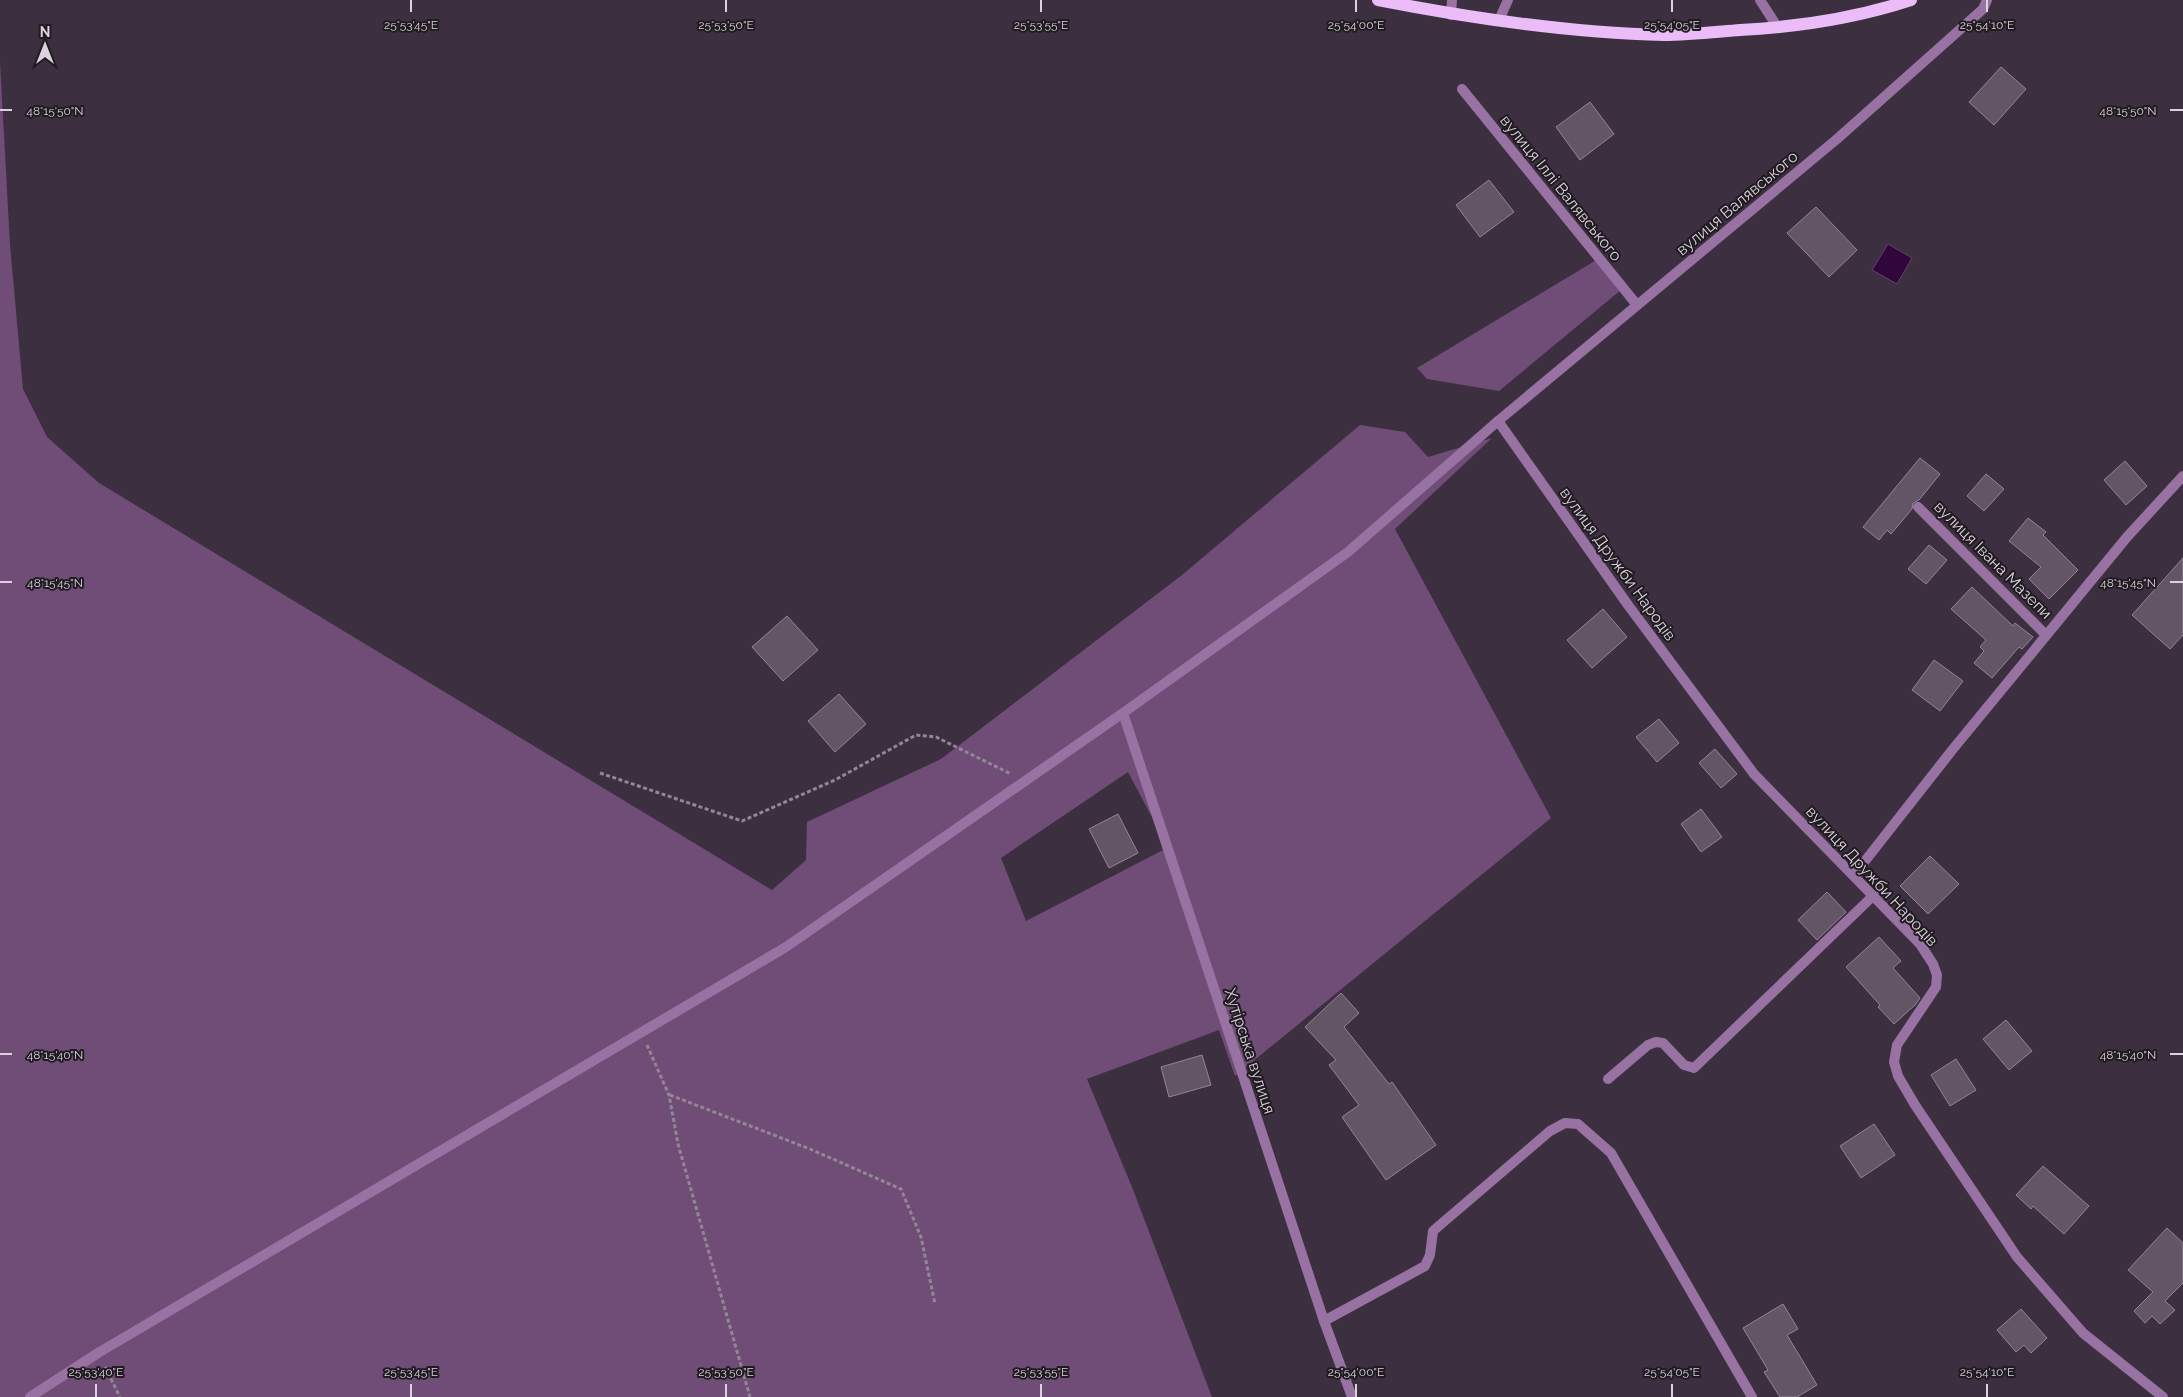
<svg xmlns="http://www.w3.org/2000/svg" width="2183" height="1397" font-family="Raleway,sans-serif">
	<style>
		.green { fill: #6f4d77; fill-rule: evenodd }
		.water { fill: #31063a; stroke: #64436b }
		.building { fill: #635466; stroke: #948497 }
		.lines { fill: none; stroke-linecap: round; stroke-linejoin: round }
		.path { stroke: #928794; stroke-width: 3; stroke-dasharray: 4 2.5; stroke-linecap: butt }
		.service { stroke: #9872a2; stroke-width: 10 }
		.minor { stroke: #9872a2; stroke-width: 10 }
		.primary { stroke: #ebbcf7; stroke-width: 12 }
		.ticks { fill: none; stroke: #dad2dc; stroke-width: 2 }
		.labels { text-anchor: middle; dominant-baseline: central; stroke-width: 4; stroke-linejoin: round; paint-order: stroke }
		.street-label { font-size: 16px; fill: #dad2dc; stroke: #201a21 }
		.ticks-label { font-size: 12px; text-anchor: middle; fill: #dad2dc; stroke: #201a21; stroke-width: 4; stroke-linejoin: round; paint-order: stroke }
	</style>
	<rect width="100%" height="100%" fill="#3c2f40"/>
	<g class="green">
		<path d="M 0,62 L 10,245 L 23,389 L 47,437 L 99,483 L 772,890 L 806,860 L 807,822 L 941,759 L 1182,575 L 1360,425 L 1405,432 L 1428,457 L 1492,438 L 1395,529 L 1551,818 L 1235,1076 L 1219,1030 L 1087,1079 L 1132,1187 L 1212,1397 L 0,1397 ZM 1128,772 L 1154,821 L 1163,850 L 1026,921 L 1001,858 Z"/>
		<polygon points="1603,256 1627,285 1499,391 1427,379 1417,368"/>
	</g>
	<polygon class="water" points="1888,244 1912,258 1897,284 1872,270"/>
	<g class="building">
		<polygon points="2001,67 2026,89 1994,125 1969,102"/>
		<polygon points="1590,102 1614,134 1580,160 1556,127"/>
		<polygon points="1489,180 1514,212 1480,237 1456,205"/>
		<polygon points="1816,207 1857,250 1829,277 1787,233"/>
		<polygon points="1920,458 1940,474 1919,500 1913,503 1912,509 1891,534 1887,530 1879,540 1863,527"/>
		<polygon points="2125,461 2147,486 2126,505 2104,480"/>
		<polygon points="1986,474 2004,489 1984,511 1967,496"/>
		<polygon points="2028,518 2046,532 2043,535 2078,570 2049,599 2029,579 2041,567 2009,541"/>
		<polygon points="1929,545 1947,560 1926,584 1908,569"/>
		<polygon points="2183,558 2183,635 2170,649 2132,615"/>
		<polygon points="1972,587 2013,626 2015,623 2033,637 2022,649 2019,647 1992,678 1974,663 1984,651 1980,647 1986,640 1951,609"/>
		<polygon points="1603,609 1627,637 1592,668 1567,640"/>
		<polygon points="787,616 818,650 783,681 752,647"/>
		<polygon points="1934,660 1963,681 1940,711 1912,690"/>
		<polygon points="839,694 866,724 835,752 808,721"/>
		<polygon points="1659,719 1679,743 1657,762 1636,737"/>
		<polygon points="1715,749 1737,774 1721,788 1699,763"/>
		<polygon points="1701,809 1722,837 1701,852 1681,824"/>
		<polygon points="1118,814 1138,853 1109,868 1089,829"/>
		<polygon points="1930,856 1959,884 1928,914 1900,886"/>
		<polygon points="1827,892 1846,912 1817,940 1798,920"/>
		<polygon points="1879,937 1901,961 1893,968 1920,998 1915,1005 1894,1024 1878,1007 1880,1005 1846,967"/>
		<polygon points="1341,993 1359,1013 1344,1027 1389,1084 1392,1082 1436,1145 1386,1180 1342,1117 1359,1105 1329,1065 1336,1060 1305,1027"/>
		<polygon points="2006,1020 2032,1051 2009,1070 1983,1039"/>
		<polygon points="1202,1055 1211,1085 1169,1097 1161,1067"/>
		<polygon points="1956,1059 1976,1090 1950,1106 1931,1075"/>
		<polygon points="1874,1124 1895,1155 1861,1178 1840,1146"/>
		<polygon points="2043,1166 2089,1206 2064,1234 2033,1206 2031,1209 2016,1195"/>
		<polygon points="2167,1228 2183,1243 2183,1283 2165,1301 2175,1310 2160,1324 2152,1316 2145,1323 2134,1311 2153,1292 2128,1270"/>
		<polygon points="1783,1304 1798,1329 1787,1335 1817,1385 1797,1397 1780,1397 1764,1372 1768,1370 1743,1328"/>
		<polygon points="2021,1309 2047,1338 2031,1353 2024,1345 2016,1352 1997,1330"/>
	</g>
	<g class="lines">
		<g class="path">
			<polyline points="600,773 742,821 835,780 916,735 936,737 1011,774"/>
			<polyline points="647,1045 669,1095 678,1144 750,1397"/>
			<polyline points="670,1095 810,1149 901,1189 921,1237 935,1304"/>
			<polyline points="105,1367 120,1397"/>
		</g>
		<g class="service">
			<polyline points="1760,0 1778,28"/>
			<polyline points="1451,15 1452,0"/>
			<polyline points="1499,20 1508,0"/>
			<polyline points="1462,89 1637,305"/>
			<polyline points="1608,1079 1648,1045 1656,1042 1663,1043 1684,1065 1694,1068 1874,895"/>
			<polyline points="1324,1321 1425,1266 1430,1255 1433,1231 1550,1131 1565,1123 1578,1124 1611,1153 1752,1397"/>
		</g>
		<g class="minor">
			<polyline points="1498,421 1628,605 1754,774 1920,944 1933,964 1937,975 1936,987 1897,1045 1894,1062 1898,1076 1915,1105 2017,1257 2083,1333 2163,1397"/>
			<polyline points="1918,507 2046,635"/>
			<polyline points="1123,713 1324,1321 1352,1397"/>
			<polyline points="1854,875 1953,749 2127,537 2183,476"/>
			<polyline points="30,1397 98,1353 786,947 1123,713 1348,552 1498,421 1837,139 1983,9 1987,0"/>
		</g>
		<path class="primary" d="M 1378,0 C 1470,18 1570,33 1664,35 C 1689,35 1715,32 1740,30 C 1797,27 1856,18 1911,0"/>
	</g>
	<path class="ticks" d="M 411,0 L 411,12M 726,0 L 726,12M 1041,0 L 1041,12M 1356,0 L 1356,12M 1672,0 L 1672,12M 1987,0 L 1987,12M 0,110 L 12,110M 2170,110 L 2183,110M 0,582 L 12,582M 2170,582 L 2183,582M 0,1054 L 12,1054M 2170,1054 L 2183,1054M 96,1384 L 96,1397M 411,1384 L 411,1397M 726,1384 L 726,1397M 1041,1384 L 1041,1397M 1356,1384 L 1356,1397M 1672,1384 L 1672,1397M 1987,1384 L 1987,1397"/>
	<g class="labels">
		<g class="street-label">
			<text transform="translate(1561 188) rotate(51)">вулиця Іллі Валявського</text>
			<text transform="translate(1737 203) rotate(-40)">вулиця Валявського</text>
			<text transform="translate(1993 560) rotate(45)">вулиця Івана Мазепи</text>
			<text transform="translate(1618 564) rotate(54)">вулиця Дружби Народів</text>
			<text transform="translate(1872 876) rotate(47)">вулиця Дружби Народів</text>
			<text transform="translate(1250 1051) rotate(72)">Хутірська вулиця</text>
		</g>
	</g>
	<g class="ticks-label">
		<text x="411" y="29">25°53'45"E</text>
		<text x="726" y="29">25°53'50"E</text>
		<text x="1041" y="29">25°53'55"E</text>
		<text x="1356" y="29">25°54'00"E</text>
		<text x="1672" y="29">25°54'05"E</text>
		<text x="1987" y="29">25°54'10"E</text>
		<text x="55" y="115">48°15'50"N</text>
		<text x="2128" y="115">48°15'50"N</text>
		<text x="55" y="587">48°15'45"N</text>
		<text x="2128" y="587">48°15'45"N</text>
		<text x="55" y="1059">48°15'40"N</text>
		<text x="2128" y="1059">48°15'40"N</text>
		<text x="96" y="1376">25°53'40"E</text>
		<text x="411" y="1376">25°53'45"E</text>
		<text x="726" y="1376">25°53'50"E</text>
		<text x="1041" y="1376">25°53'55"E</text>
		<text x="1356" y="1376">25°54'00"E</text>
		<text x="1672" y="1376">25°54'05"E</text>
		<text x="1987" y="1376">25°54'10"E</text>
	</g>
	<g transform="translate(45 45)" stroke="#201a21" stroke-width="4" paint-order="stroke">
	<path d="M0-4L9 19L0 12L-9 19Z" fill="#dad2dc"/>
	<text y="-8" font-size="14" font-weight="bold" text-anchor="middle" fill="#dad2dc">N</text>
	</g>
</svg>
